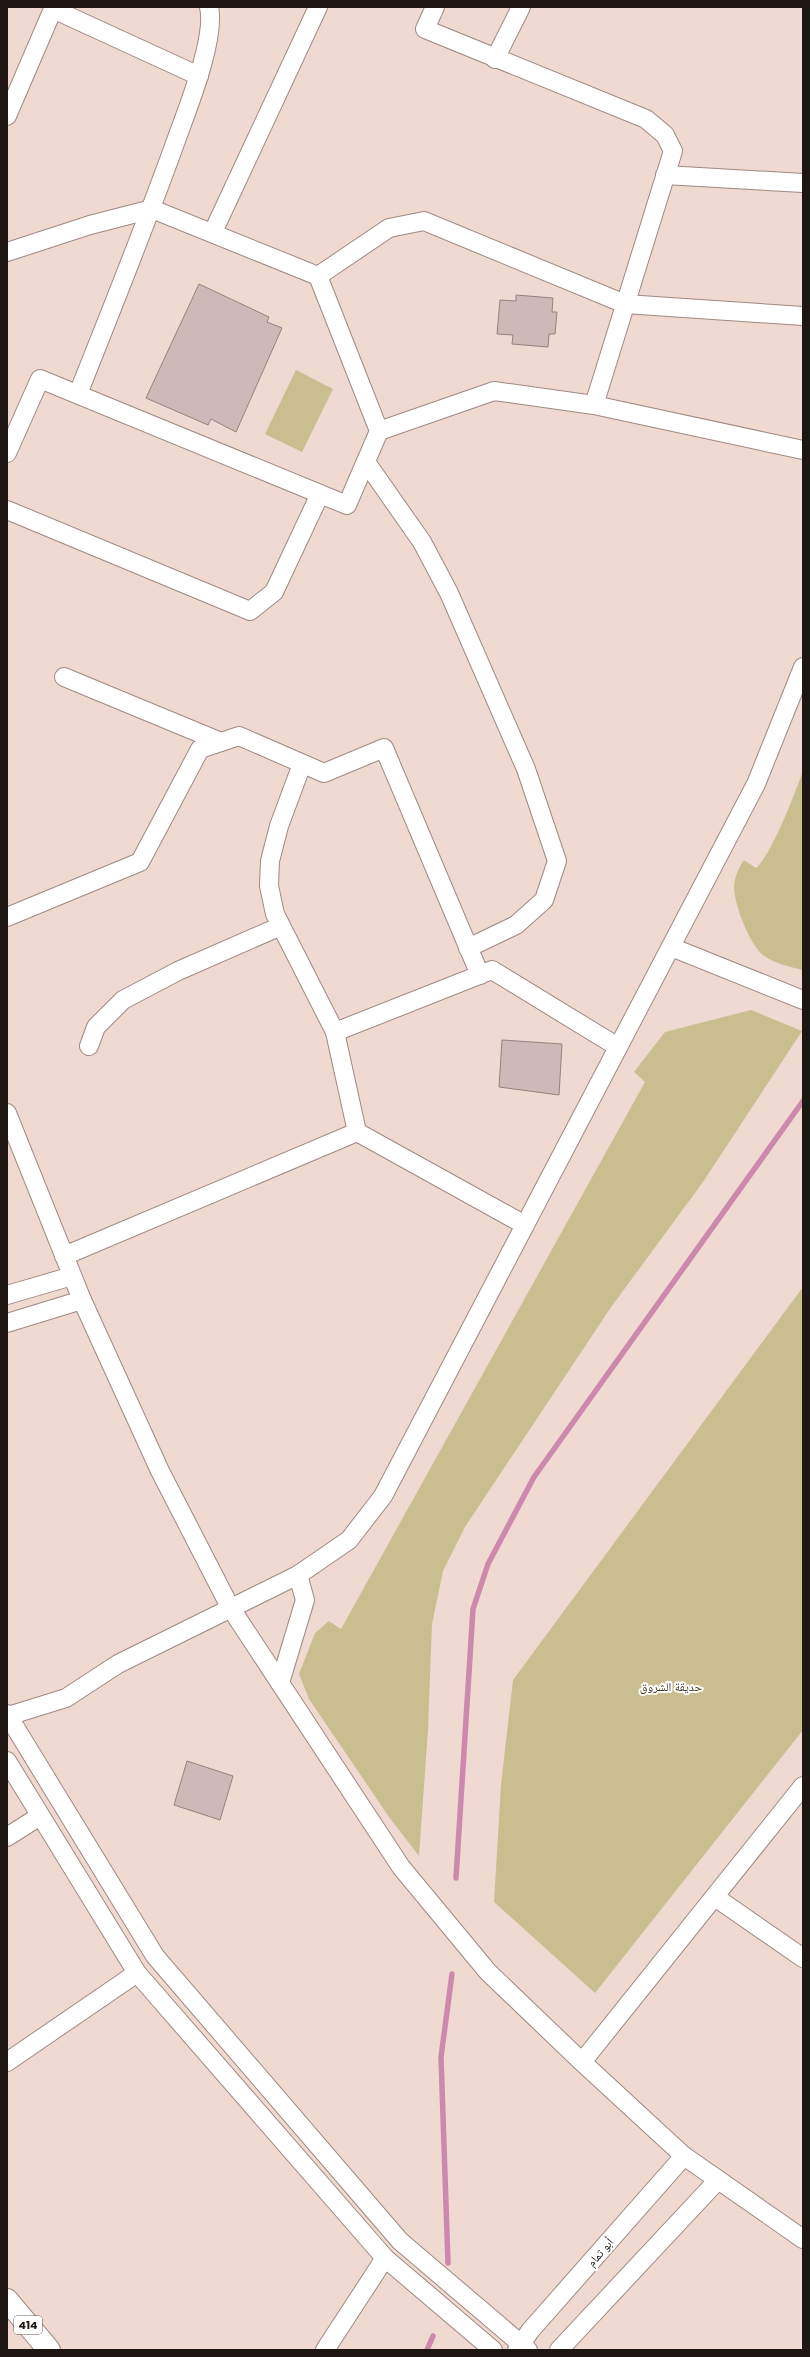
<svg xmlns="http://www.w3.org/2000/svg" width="810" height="2357" font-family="Poppins,'Noto Naskh Arabic',sans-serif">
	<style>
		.green { fill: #cabe90 }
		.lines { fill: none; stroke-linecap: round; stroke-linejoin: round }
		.stream { stroke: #cd88ae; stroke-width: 5.5 }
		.building { fill: #d0b8b9; stroke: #978081 }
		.minor-casing { stroke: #9f8982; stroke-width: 20 }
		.highway-casing { stroke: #9f8982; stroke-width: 24 }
		.minor { stroke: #fff; stroke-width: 18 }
		.highway { stroke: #fff; stroke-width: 22 }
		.labels { text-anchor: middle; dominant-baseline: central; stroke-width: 4; stroke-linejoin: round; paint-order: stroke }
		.shield { fill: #fff; stroke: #625c5a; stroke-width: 1 }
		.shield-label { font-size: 11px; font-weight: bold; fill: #1e1613 }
		.park-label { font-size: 12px; fill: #443c1b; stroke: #fff }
		.street-label { font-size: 12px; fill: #1e1613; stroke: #fff }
	</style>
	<rect width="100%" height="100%" fill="#f0d9d1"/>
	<g class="green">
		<polygon points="296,370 333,389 302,452 265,434"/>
		<path d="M 803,771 L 803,970 C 790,967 773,963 763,955 C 749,943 735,906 734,888 C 734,878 739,867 744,860 L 756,868 C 772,854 795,793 803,771 Z"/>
		<polygon points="751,1010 802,1031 703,1182 609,1310 465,1527 443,1571 432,1624 428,1730 419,1856 389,1817 309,1699 299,1674 315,1633 329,1621 341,1629 645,1082 634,1072 665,1032"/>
		<polygon points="803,1287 803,1730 595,1993 494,1902 501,1785 513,1680"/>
	</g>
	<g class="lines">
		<g class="stream">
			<polyline points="456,1878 473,1609 488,1564 534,1477 803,1101"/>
			<polyline points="448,2263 441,2057 452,1974"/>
			<polyline points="427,2350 433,2336"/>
		</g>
	</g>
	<g class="building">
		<polygon points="199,284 269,317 267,322 282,328 236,432 211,419 208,425 146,398"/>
		<polygon points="516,295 553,298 552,312 557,312 555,334 549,334 548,347 512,344 513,335 497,334 500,300 516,301"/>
		<polygon points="502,1040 562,1044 559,1095 499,1087"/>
		<polygon points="187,1761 233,1776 220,1820 174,1805"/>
	</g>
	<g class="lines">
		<defs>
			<g id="minor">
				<polyline points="435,7 425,29 646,119 665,135 673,151 594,405"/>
				<polyline points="495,59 521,7"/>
				<polyline points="7,116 53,9 199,76"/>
				<polyline points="665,175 803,183"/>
				<polyline points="213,232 318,7"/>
				<polyline points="7,252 90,225 152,209 318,276 379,431 347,505 40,379 7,453"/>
				<polyline points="318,276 389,228 424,221 625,304 803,316"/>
				<path d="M 78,394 C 112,308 147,222 178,135 C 189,105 216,37 209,7"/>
				<polyline points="379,431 494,391 594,405 803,450"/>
				<polyline points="366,462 422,542 449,593 526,769 557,861 544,900 516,925 468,948"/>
				<polyline points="7,510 250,611 274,592 320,494"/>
				<polyline points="64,677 221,742"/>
				<polyline points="302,764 279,826 270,861 269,886 275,914 335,1032"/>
				<polyline points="7,917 140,862 200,749 239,736 324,773 384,748 480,975"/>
				<polyline points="671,947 803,1000"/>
				<polyline points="89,1046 96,1027 123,1000 178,971 281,926"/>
				<polyline points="7,1113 82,1300 160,1471 230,1607 401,1867 488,1972 582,2062 684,2156 803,2239"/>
				<polyline points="357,1132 335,1032 492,970 618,1047"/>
				<polyline points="64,1256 357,1132 525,1225"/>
				<polyline points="7,1295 72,1276"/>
				<polyline points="7,1323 82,1300"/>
				<polyline points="280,1683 305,1600 298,1575"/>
				<polyline points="7,1714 155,1956 400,2241 528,2350"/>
				<polyline points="8,1716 66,1698 118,1664 298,1575 349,1540 383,1496 756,784 803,667"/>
				<polyline points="7,1761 137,1973 385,2258 493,2350"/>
				<polyline points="7,1837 40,1816"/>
				<polyline points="715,1897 803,1958"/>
				<polyline points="7,2062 137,1973"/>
				<polyline points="582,2062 803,1786"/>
				<polyline points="325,2350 385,2258"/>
				<polyline points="517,2350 530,2331 684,2156"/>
				<polyline points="559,2350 718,2180"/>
			</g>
			<polyline id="highway" points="7,2300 49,2350"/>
		</defs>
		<use href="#minor" class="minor-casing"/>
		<use href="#highway" class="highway-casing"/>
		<use href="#minor" class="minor"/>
		<use href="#highway" class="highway"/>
	</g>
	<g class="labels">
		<rect class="shield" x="14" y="2316" width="28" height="18" rx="3"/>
		<g class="shield-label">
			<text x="28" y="2325">414</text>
		</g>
		<g class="park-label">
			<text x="671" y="1686">حديقة الشروق</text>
		</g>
		<g class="street-label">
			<text transform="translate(600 2252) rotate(-49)">أبو تمام</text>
		</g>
	</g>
	<rect width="810" height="2357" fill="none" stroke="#1e1613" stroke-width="16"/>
</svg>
